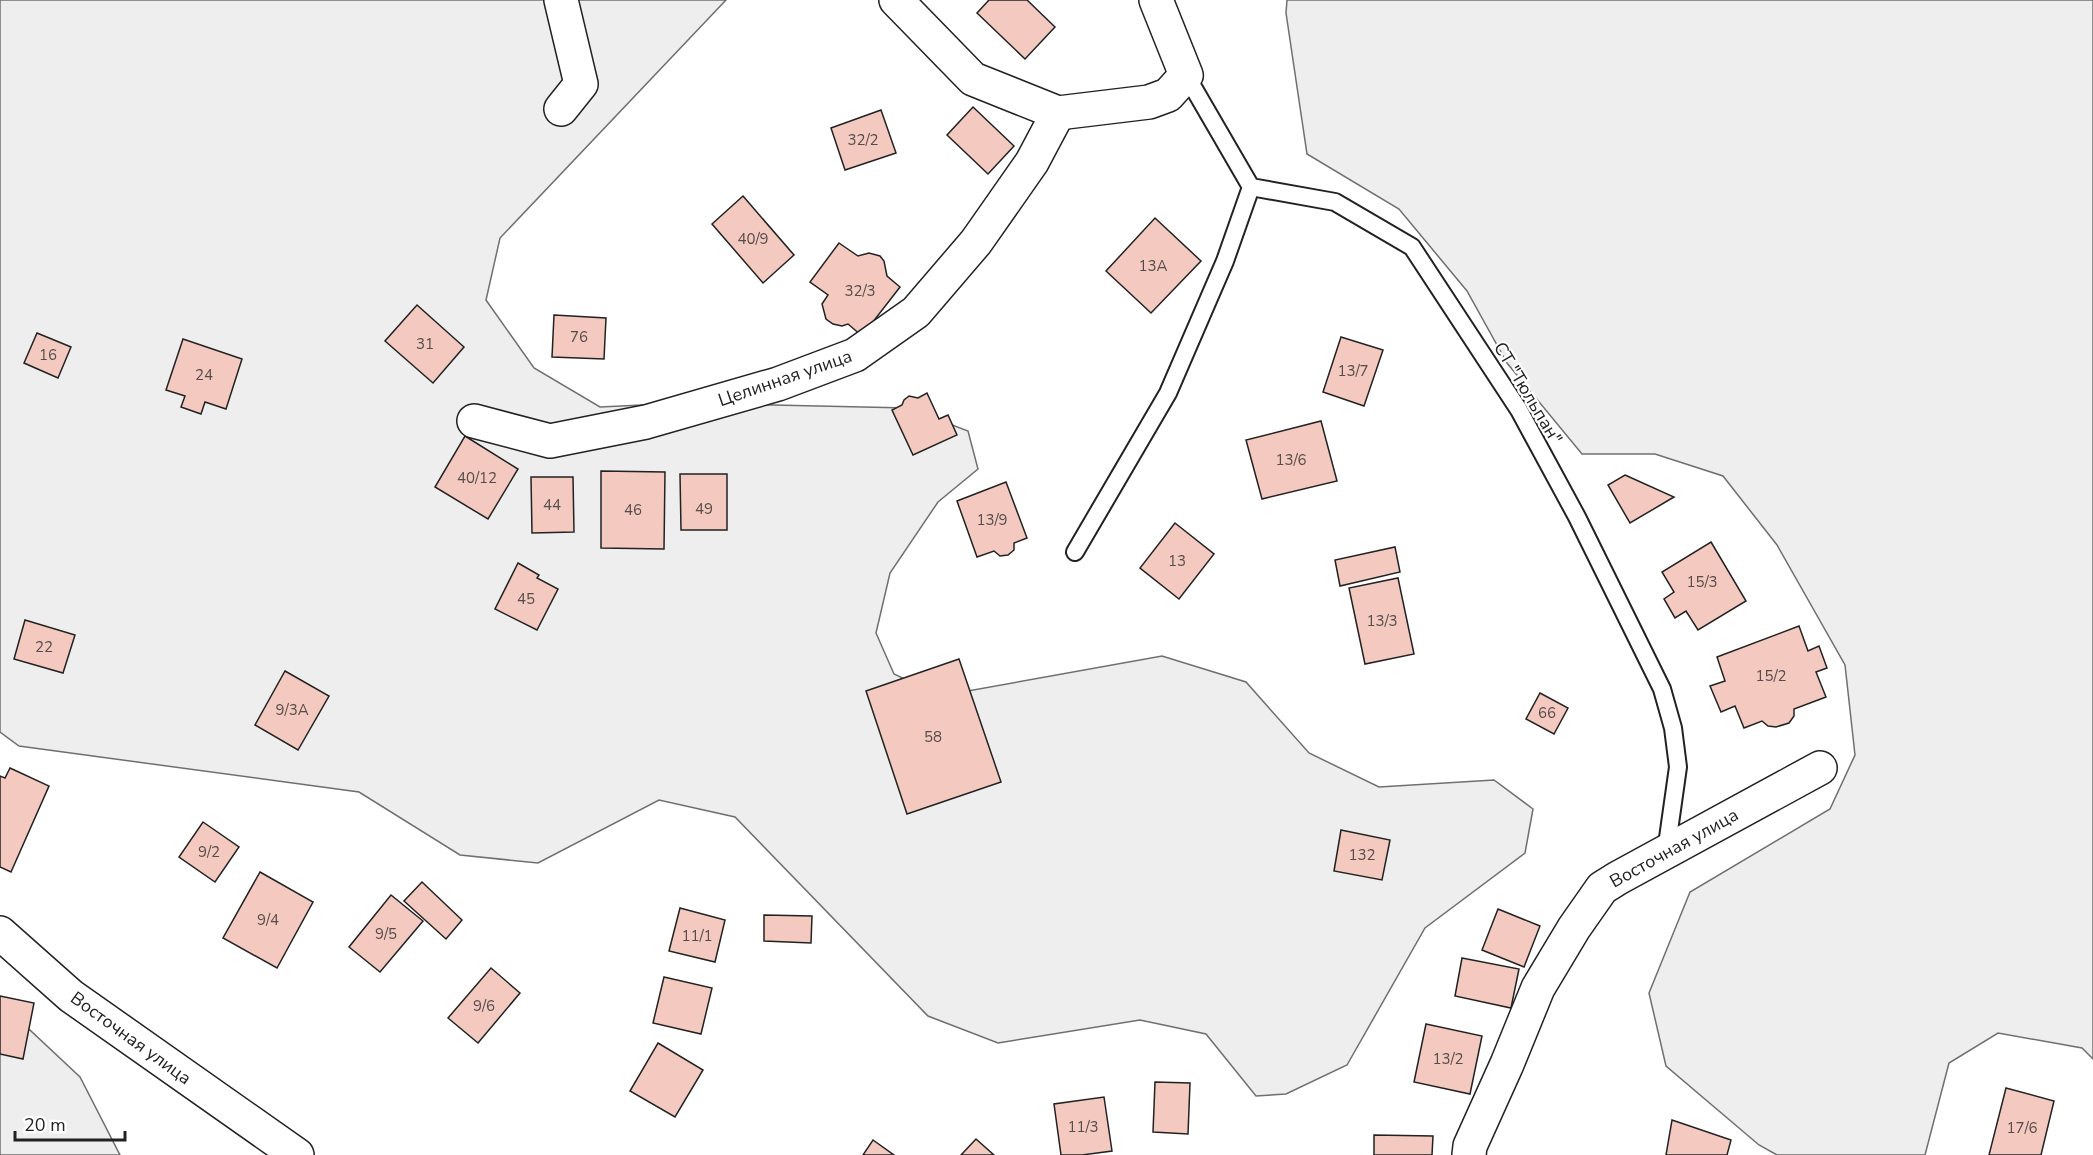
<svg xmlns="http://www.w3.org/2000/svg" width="2093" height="1155" font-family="'Nunito Sans',sans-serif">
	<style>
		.green { fill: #eee; stroke: #6f6f6f; stroke-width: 1.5 }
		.building { fill: #f3c9c0; stroke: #222; stroke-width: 1.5 }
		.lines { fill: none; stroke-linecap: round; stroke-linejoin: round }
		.service-casing { stroke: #222; stroke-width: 20 }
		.minor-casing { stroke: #222; stroke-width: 36 }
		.service { stroke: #fff; stroke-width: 16 }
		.minor { stroke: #fff; stroke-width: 33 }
		.labels { text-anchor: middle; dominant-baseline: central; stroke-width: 4.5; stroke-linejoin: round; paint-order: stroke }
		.number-label { font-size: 15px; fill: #564c4a }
		.street-label { font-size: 18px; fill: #222; stroke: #fff }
	</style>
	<rect width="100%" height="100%" fill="#fff"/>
	<g class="green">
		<polygon points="0,0 726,0 500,238 486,300 534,368 600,407 684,403 908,408 968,431 978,469 938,502 890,573 876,633 894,674 940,696 1162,656 1246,682 1309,753 1379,787 1494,780 1533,809 1525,853 1425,928 1347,1065 1286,1094 1256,1096 1206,1034 1140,1020 998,1043 928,1016 735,817 659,800 538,863 460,855 359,792 19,746 0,732"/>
		<polygon points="1287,0 2093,0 2093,1059 2082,1048 1998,1033 1949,1063 1925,1155 1777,1155 1759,1145 1666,1066 1649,993 1690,892 1830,809 1855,755 1845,665 1777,545 1723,476 1655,454 1582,454 1507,363 1467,291 1399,209 1307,154 1286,13"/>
		<polygon points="0,1013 16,1017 80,1077 120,1155 0,1155"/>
	</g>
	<g class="building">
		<polygon points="989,0 1027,0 1055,27 1025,59 977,13"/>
		<polygon points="973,107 1014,146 988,174 947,135"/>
		<polygon points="881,110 896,153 845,170 831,128"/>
		<polygon points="743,196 794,255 763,283 712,224"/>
		<polygon points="1155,218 1201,261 1151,313 1106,271"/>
		<polygon points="839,243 858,256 869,253 880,256 884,261 887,276 900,287 862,336 848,324 842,326 833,324 826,319 822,304 828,295 810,282"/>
		<polygon points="417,305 464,347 433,383 385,341"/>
		<polygon points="554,315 606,318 604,359 552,357"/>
		<polygon points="37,333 71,347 58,378 24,363"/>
		<polygon points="1341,337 1383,350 1364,406 1323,392"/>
		<polygon points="183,339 242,359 226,409 205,402 201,414 181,407 185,396 166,390"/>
		<polygon points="927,393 939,419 948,415 957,435 913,455 892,410 902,405 904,400 909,396 918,398"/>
		<polygon points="1321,421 1337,481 1262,499 1246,440"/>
		<polygon points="465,436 518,469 488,519 435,487"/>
		<polygon points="601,471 665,472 664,549 601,548"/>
		<polygon points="680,474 727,474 727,530 681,530"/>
		<polygon points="1625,475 1674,497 1630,523 1608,485"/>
		<polygon points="531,477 573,477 574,532 532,533"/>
		<polygon points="1006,482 1027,538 1014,543 1014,550 1008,555 1000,556 994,551 977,557 957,501"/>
		<polygon points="1175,523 1214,554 1179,599 1140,568"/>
		<polygon points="1711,542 1746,601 1698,630 1686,611 1675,618 1664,599 1674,592 1662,572"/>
		<polygon points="1395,547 1400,572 1340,586 1335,560"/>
		<polygon points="518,563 539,575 537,578 558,589 537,630 495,609"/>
		<polygon points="1398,578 1414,654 1365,664 1349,588"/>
		<polygon points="25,620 75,635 63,673 14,659"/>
		<polygon points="1799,626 1808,651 1819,646 1827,668 1816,672 1826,697 1794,709 1794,716 1789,723 1776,727 1768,726 1762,721 1744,728 1735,706 1721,712 1710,686 1725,681 1717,657"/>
		<polygon points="959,659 1001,782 907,814 866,691"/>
		<polygon points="285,671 329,696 298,750 255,725"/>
		<polygon points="1540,693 1568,708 1554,734 1526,719"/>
		<polygon points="10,768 49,786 11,872 0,867 0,776 5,778"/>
		<polygon points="203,822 239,847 215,882 179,857"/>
		<polygon points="1341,830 1390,840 1382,880 1334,871"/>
		<polygon points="260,872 313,902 277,968 223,938"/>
		<polygon points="422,882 462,920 446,939 404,901"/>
		<polygon points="391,895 423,921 380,972 349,947"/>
		<polygon points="680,908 725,920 715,962 669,951"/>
		<polygon points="1498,909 1540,926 1524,967 1482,950"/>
		<polygon points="764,915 812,916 811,943 764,941"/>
		<polygon points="1462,958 1519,969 1511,1008 1455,996"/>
		<polygon points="491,968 520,993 478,1043 448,1018"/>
		<polygon points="664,977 712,988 701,1034 653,1023"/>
		<polygon points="0,996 34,1003 23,1059 0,1054"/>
		<polygon points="1426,1024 1482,1036 1470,1094 1414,1082"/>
		<polygon points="658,1043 703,1070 675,1117 630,1091"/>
		<polygon points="1155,1082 1190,1083 1188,1134 1153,1132"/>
		<polygon points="2006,1088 2054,1101 2041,1155 1989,1155"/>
		<polygon points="1104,1097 1112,1151 1082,1155 1061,1155 1054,1104"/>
		<polygon points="1672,1120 1731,1140 1727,1155 1666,1155"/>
		<polygon points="1374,1135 1433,1136 1432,1155 1374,1155"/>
		<polygon points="976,1139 994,1155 961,1155"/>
		<polygon points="873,1140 894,1155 863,1155"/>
	</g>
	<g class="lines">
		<defs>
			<g id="service">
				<polyline points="1186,75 1251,187 1335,202 1412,247 1519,410 1577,517 1662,689 1673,728 1678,767 1666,852"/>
				<polyline points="1075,552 1168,393 1225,261 1251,187"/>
			</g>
			<g id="minor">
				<polyline points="896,0 973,79 1058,113 1149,102 1168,95 1186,75 1156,0"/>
				<polyline points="561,109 581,84 561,0"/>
				<polyline points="474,421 550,441 646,422 778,384 855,355 916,312 976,242 1032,162 1058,113"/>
				<polyline points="0,933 71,996 297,1155"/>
				<polyline points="1469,1155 1470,1146 1507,1064 1538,988 1574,928 1602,888 1618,878 1820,768"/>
			</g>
		</defs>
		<use href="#service" class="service-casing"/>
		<use href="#minor" class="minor-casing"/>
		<use href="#service" class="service"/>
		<use href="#minor" class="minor"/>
	</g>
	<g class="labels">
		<g class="number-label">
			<text x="863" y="140">32/2</text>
			<text x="753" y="239">40/9</text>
			<text x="1153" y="266">13А</text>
			<text x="860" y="291">32/3</text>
			<text x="579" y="337">76</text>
			<text x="425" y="344">31</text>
			<text x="48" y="355">16</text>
			<text x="1353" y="371">13/7</text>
			<text x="204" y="375">24</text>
			<text x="1291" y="460">13/6</text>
			<text x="477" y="478">40/12</text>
			<text x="552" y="505">44</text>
			<text x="704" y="509">49</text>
			<text x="633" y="510">46</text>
			<text x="992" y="520">13/9</text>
			<text x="1177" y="561">13</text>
			<text x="1702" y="582">15/3</text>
			<text x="526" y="599">45</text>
			<text x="1382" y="621">13/3</text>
			<text x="44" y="647">22</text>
			<text x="1771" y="676">15/2</text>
			<text x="292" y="710">9/3А</text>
			<text x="1547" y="713">66</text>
			<text x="933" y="737">58</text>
			<text x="209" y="852">9/2</text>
			<text x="1362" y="855">132</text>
			<text x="268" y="920">9/4</text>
			<text x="386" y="934">9/5</text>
			<text x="697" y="936">11/1</text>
			<text x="484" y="1006">9/6</text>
			<text x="1448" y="1059">13/2</text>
			<text x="1083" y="1127">11/3</text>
			<text x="2022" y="1128">17/6</text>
		</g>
		<g class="street-label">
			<text transform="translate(785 378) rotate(-19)">Целинная улица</text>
			<text transform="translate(1528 393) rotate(59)">СТ "Тюльпан"</text>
			<text transform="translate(1674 848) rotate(-29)">Восточная улица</text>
			<text transform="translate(131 1038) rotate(36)">Восточная улица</text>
		</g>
	</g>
	<path d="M15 1131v9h110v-9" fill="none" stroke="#222222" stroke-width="3"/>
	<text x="24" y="1131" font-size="18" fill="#222222" stroke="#ffffff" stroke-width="4.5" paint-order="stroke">20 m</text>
</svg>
